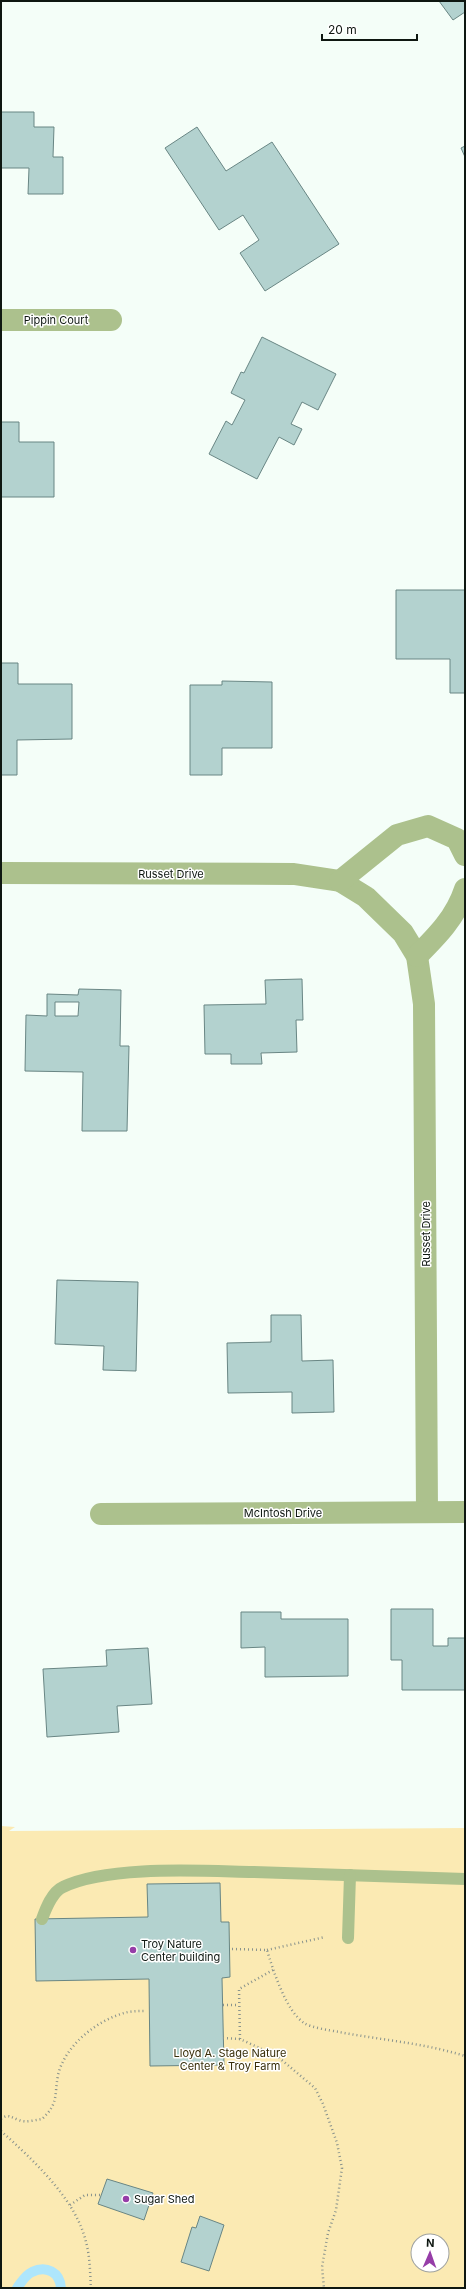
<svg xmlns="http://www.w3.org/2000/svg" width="466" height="2289" font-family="Inter,sans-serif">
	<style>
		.green { fill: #fbeab3; fill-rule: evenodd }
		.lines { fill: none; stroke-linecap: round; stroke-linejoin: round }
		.stream { stroke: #aee6fc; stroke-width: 10 }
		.building { fill: #b3d2cf; stroke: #698684; fill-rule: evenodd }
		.path { stroke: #89938d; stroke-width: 2.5; stroke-dasharray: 1 3; stroke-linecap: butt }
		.service { stroke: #acc18d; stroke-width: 12 }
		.minor { stroke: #acc18d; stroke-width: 22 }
		.poi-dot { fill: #963da8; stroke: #fff; stroke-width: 1.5 }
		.labels { text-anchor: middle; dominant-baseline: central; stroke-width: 3; stroke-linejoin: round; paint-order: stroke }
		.street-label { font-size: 11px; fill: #0e1711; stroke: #fff }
		.poi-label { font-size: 11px; fill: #0e1711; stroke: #fff; text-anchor: start }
		.park-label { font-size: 11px; fill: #372d08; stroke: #fff }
	</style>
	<rect width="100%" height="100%" fill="#f4fef8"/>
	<path class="green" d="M 1,1826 L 15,1827 L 9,1831 L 465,1828 L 465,2288 L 1,2288 ZM 418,2241 L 442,2241 L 442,2265 L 418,2265 Z"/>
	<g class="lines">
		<path class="stream" d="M 17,2288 C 21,2283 25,2275 32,2272 C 46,2265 60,2272 61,2288"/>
	</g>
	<g class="building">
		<polygon points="439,1 465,1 465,12 453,20"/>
		<polygon points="1,112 34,112 34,127 54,127 53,157 63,157 63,194 28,194 29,168 1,168"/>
		<polygon points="197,127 226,171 272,142 339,244 265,291 240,253 259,240 243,215 219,230 165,148"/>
		<polygon points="465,146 465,157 461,148"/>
		<polygon points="262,337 336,374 318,410 302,402 291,424 302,429 294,445 279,437 257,479 209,454 226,421 232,425 245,400 231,393 241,372 244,373"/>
		<polygon points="1,422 19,422 19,442 54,442 54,497 1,497"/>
		<polygon points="396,590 465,590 465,693 450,693 450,659 396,659"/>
		<polygon points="1,663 18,663 18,684 72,684 72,739 17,740 17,775 1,775"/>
		<polygon points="222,681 272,682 272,748 222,748 222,775 190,775 190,685 222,685"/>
		<polygon points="302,979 303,1020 296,1020 297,1052 261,1053 262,1064 231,1064 231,1054 205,1054 204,1005 266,1004 265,980"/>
		<path d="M 79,989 L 121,990 L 120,1046 L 129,1046 L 127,1131 L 82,1131 L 83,1072 L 25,1071 L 26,1015 L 47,1016 L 47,994 L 78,995 ZM 55,1002 L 79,1002 L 78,1016 L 55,1016 Z"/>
		<polygon points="57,1280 138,1282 136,1371 103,1370 104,1346 55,1344"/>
		<polygon points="271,1315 301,1315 302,1361 333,1360 334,1412 292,1413 292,1392 228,1393 227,1343 271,1342"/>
		<polygon points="391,1609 433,1609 433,1646 448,1646 448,1638 465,1638 465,1690 402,1690 402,1660 391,1660"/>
		<polygon points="241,1612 281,1612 281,1619 348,1619 348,1676 265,1677 265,1647 241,1648"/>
		<polygon points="148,1648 152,1704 117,1706 119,1732 47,1737 43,1669 107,1666 106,1650"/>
		<polygon points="220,1883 221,1922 229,1922 230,1977 222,1978 224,2065 150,2066 149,1979 36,1981 35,1919 148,1917 147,1884"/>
		<polygon points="107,2179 153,2193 144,2220 98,2204"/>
		<polygon points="200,2216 224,2225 209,2271 181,2262 192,2227 196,2228"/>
	</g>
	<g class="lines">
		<g class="path">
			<path d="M 232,1949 L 267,1950 C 273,1970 286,2011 304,2023 C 312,2028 329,2030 339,2032 C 381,2040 424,2043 465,2056"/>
			<polyline points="267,1950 325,1937"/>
			<polyline points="273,1970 239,1989 240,2039 277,2056 315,2088 323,2104 337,2143 342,2168 336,2210 328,2233 322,2267 324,2288"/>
			<polyline points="223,2005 239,2005"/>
			<polyline points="223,2038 240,2039"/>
			<path d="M 1,2119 C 8,2113 12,2118 19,2120 C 25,2123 35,2120 42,2119 C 59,2103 54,2096 58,2075 C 65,2045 98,2019 128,2012 C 134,2011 140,2011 146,2011"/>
			<path d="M 1,2131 C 32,2159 76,2199 86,2242 C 90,2256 90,2273 91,2288"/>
			<polyline points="70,2205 85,2195 100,2195"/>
		</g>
		<g class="service">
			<path d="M 42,1919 C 46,1908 52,1892 63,1887 C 108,1865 202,1871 253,1872 C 323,1874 394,1876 465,1879"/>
			<polyline points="348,1938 350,1875"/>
		</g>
		<g class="minor">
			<polyline points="1,320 111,320"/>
			<polyline points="1,873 294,874 340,881 366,897 403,933 417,956 424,1004 427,1512"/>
			<polyline points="340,881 397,835 428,826 457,839 465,855"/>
			<path d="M 417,956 C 437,936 456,917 465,889"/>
			<polyline points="101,1514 465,1512"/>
		</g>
	</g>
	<g class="poi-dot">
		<circle cx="133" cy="1950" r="4"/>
		<circle cx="126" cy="2199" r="4"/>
	</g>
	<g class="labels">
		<g class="street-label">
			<text x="56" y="320">Pippin Court</text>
			<text x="171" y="874">Russet Drive</text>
			<text transform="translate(426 1234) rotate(-90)">Russet Drive</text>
			<text x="283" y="1513">McIntosh Drive</text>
		</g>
		<g class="poi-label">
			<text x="141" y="1944">Troy Nature<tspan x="141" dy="13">Center building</tspan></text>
			<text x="134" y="2199">Sugar Shed</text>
		</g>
		<g class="park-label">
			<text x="230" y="2053">Lloyd A. Stage Nature<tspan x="230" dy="13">Center &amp; Troy Farm</tspan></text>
		</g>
	</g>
	<rect width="466" height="2289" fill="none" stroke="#0e1711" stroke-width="4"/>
	<g transform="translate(430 2253) rotate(2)"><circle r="19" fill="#ffffff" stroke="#9fa2a0"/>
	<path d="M0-3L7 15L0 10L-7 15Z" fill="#963da8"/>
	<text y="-6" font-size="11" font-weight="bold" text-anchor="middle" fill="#0e1711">N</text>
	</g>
	<path d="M322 34v6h95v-6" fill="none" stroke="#0e1711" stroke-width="2"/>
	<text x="328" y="34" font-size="12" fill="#0e1711" stroke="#ffffff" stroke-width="3" paint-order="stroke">20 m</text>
</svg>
